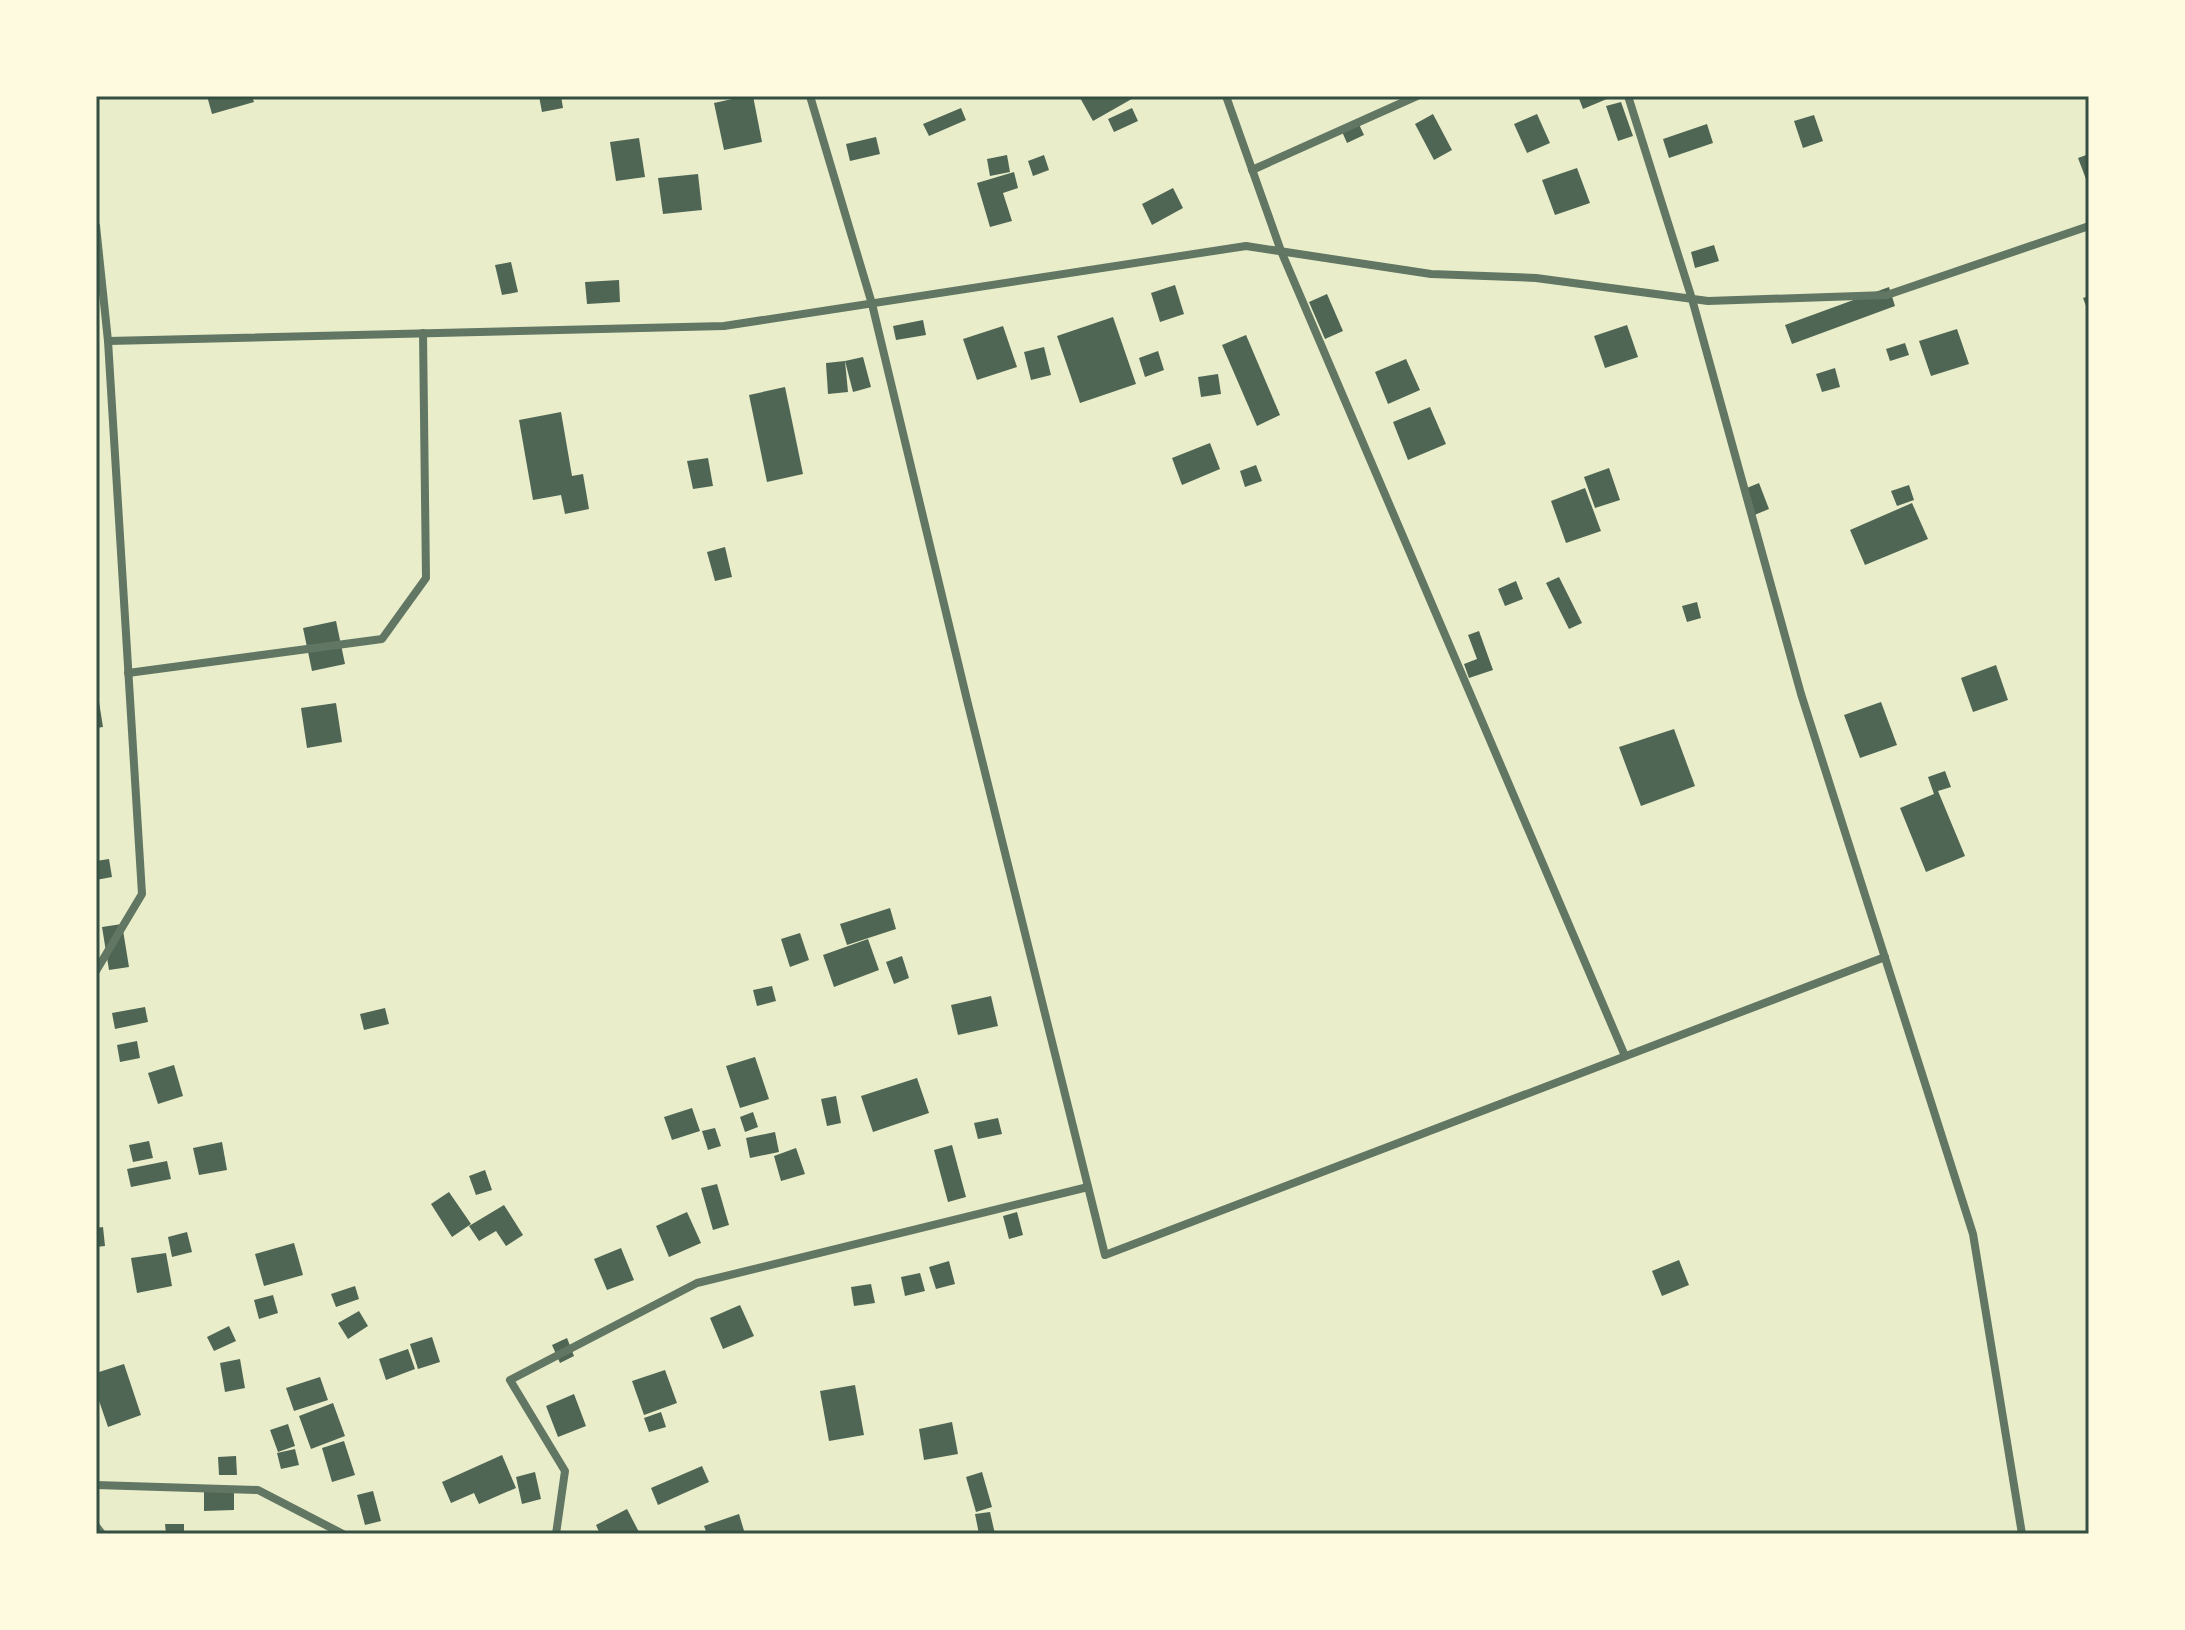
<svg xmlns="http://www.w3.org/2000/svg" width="2185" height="1630" font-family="'Roboto Condensed',sans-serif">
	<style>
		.building { fill: #4f6655 }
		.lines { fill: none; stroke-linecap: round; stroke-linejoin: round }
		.minor { stroke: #617663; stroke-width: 8 }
		.neatline { fill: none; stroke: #344e41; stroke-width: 3 }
	</style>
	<rect width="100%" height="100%" fill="#e9edc9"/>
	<g class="building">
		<polygon points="207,96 252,96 254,102 212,114"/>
		<polygon points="539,96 561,96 563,108 542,112"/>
		<polygon points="746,96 753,96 762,142 724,150 714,103"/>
		<polygon points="1079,96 1137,96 1093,121"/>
		<polygon points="1578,96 1614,96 1583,109"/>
		<polygon points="1621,102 1633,136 1618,141 1606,106"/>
		<polygon points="961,108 966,120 929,136 923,124"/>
		<polygon points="1132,108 1138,121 1114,132 1108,119"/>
		<polygon points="1433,114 1452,150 1434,160 1415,124"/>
		<polygon points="1537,114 1550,143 1527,153 1514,124"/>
		<polygon points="1814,115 1823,141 1803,148 1794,121"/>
		<polygon points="1357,120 1364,135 1347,143 1340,127"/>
		<polygon points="1707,124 1713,143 1669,158 1663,139"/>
		<polygon points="876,137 880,154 850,161 846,144"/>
		<polygon points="639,138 645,177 616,181 610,142"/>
		<polygon points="2089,154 2089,187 2078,158"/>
		<polygon points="1007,155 1010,172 990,176 987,159"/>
		<polygon points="1044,155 1049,170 1033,176 1028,161"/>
		<polygon points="1577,168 1590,203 1555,215 1542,180"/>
		<polygon points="1014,172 1018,188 1003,193 1012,221 990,227 977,183"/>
		<polygon points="698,174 702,210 663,214 658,178"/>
		<polygon points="1173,188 1183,208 1152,225 1142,204"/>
		<polygon points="1714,245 1719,261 1695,268 1691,252"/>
		<polygon points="511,262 518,292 502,295 495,265"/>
		<polygon points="619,280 620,302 587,304 585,282"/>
		<polygon points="1175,285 1184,314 1160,322 1151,293"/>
		<polygon points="1889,287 1895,306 1792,344 1785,325"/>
		<polygon points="1327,294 1343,331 1325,339 1309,302"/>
		<polygon points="2089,296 2089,314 2083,298"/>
		<polygon points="1113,317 1136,384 1080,403 1057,336"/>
		<polygon points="923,320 926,335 896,340 893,326"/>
		<polygon points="1627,325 1638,357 1605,368 1594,336"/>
		<polygon points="1003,326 1017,367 977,380 963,339"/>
		<polygon points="1957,329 1969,364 1931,376 1919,341"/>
		<polygon points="1246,335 1280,415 1257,426 1222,345"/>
		<polygon points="1905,343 1909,355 1890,361 1886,349"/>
		<polygon points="1044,347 1051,375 1031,380 1024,352"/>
		<polygon points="1158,351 1164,370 1145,377 1139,358"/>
		<polygon points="863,357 871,387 853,392 845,361"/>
		<polygon points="1406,359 1420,390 1388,404 1375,372"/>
		<polygon points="845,361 848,392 828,394 826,363"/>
		<polygon points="1835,368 1840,387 1822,392 1816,374"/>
		<polygon points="1218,374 1221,394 1201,397 1198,377"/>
		<polygon points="785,387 803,474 767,482 749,395"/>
		<polygon points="1430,407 1446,444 1408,460 1393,422"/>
		<polygon points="561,412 572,476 583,474 589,509 565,514 561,495 533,500 519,420"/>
		<polygon points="1210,443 1220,469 1182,485 1172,458"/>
		<polygon points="708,458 713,486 693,489 687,461"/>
		<polygon points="1256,465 1262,481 1245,487 1240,471"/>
		<polygon points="1609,468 1620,500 1595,508 1584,477"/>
		<polygon points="1759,483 1769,509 1752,516 1742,490"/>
		<polygon points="1909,485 1914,500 1897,506 1891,491"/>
		<polygon points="1585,488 1601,531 1566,543 1551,501"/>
		<polygon points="1912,503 1928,539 1865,565 1850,530"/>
		<polygon points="725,547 732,577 715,581 707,552"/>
		<polygon points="1559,577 1582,623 1569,629 1546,583"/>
		<polygon points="1516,581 1523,599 1505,606 1498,589"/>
		<polygon points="1697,602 1701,618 1687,622 1682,606"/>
		<polygon points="336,621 345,664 312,671 303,628"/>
		<polygon points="1479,631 1493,670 1469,678 1464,664 1477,659 1468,635"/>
		<polygon points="1996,665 2008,700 1973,712 1961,678"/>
		<polygon points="96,702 99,702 103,727 96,728"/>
		<polygon points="1881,702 1897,745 1860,758 1844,715"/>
		<polygon points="336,703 342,742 307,748 301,708"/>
		<polygon points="1674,729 1695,786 1641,806 1619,747"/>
		<polygon points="1945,771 1951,787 1938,791 1965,856 1926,872 1900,808 1934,794 1928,777"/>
		<polygon points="109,859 112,877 96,880 96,861"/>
		<polygon points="890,908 896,929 847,945 840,924"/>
		<polygon points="122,924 129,967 109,970 102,927"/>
		<polygon points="800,933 809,960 790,967 781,939"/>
		<polygon points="868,939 879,970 834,987 823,955"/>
		<polygon points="902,956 909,978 894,984 886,962"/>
		<polygon points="772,986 776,1001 757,1006 753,990"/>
		<polygon points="991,996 998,1026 958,1035 951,1005"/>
		<polygon points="145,1007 148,1022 115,1029 112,1013"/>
		<polygon points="385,1008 389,1024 364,1030 360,1014"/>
		<polygon points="137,1041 140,1058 120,1062 117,1045"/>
		<polygon points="755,1057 769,1099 740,1108 726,1066"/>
		<polygon points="174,1065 183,1096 158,1104 148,1073"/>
		<polygon points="917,1078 929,1113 873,1132 861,1096"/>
		<polygon points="836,1096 841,1123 827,1126 821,1099"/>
		<polygon points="692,1108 700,1131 672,1140 664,1117"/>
		<polygon points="753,1112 758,1127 745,1132 740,1117"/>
		<polygon points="998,1118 1002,1134 978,1139 974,1123"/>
		<polygon points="715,1128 721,1146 708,1150 702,1131"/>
		<polygon points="775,1132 779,1152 750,1158 746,1138"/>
		<polygon points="149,1141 153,1158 133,1162 129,1145"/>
		<polygon points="222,1142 227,1170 199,1175 193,1148"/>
		<polygon points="952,1145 966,1197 948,1202 934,1150"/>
		<polygon points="796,1148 805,1174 781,1181 774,1156"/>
		<polygon points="167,1161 171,1179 131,1187 127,1169"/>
		<polygon points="485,1170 492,1190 476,1195 469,1176"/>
		<polygon points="717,1184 729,1225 713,1230 701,1188"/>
		<polygon points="449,1192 471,1224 452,1237 431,1204"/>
		<polygon points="504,1205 523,1235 506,1246 496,1231 479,1241 469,1226"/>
		<polygon points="687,1212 701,1243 669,1257 656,1226"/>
		<polygon points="1017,1212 1023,1235 1009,1239 1003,1216"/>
		<polygon points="103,1227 105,1246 96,1247 96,1228"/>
		<polygon points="187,1232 192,1252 172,1257 168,1237"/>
		<polygon points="294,1243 303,1275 264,1286 255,1254"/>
		<polygon points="621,1248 634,1280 607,1290 594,1259"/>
		<polygon points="166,1253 172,1286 137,1293 131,1258"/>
		<polygon points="1679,1260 1689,1285 1662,1296 1652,1271"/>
		<polygon points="949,1261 955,1284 936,1289 929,1267"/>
		<polygon points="920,1273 925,1291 905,1296 901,1277"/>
		<polygon points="871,1284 875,1303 854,1306 851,1287"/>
		<polygon points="355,1286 359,1299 336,1307 331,1294"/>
		<polygon points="273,1295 278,1313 259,1319 254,1300"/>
		<polygon points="740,1305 754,1336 723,1349 710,1318"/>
		<polygon points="359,1311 368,1326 348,1339 338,1323"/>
		<polygon points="229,1326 236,1341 214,1351 207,1337"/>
		<polygon points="432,1337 440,1362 418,1369 410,1344"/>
		<polygon points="567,1338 574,1356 560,1363 552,1345"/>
		<polygon points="408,1349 415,1369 386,1380 379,1359"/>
		<polygon points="240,1359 245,1388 225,1392 220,1363"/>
		<polygon points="124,1364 141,1415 108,1427 96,1392 96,1373"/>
		<polygon points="665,1370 677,1403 644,1415 632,1381"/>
		<polygon points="320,1377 328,1400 294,1411 286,1388"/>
		<polygon points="855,1385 864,1435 829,1441 820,1391"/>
		<polygon points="574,1394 586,1426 558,1437 546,1406"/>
		<polygon points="333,1403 345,1436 311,1449 299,1416"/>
		<polygon points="661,1412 666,1427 649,1432 644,1418"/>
		<polygon points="952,1422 958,1454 924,1460 919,1429"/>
		<polygon points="288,1424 295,1446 278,1452 270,1430"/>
		<polygon points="344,1441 355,1475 332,1482 322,1448"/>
		<polygon points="295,1449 299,1465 281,1469 277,1453"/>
		<polygon points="502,1455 516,1488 479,1504 474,1493 451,1503 442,1482"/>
		<polygon points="236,1456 237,1475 219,1475 218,1457"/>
		<polygon points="702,1466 709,1482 658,1505 651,1488"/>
		<polygon points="535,1472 541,1499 522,1504 516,1477"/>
		<polygon points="982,1472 992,1507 976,1512 966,1477"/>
		<polygon points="234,1490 234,1510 204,1511 204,1491"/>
		<polygon points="373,1491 381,1521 365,1525 357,1495"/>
		<polygon points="627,1509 640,1534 600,1534 596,1525"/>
		<polygon points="990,1512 995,1534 979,1534 975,1514"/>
		<polygon points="739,1514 745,1534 707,1534 704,1526"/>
		<polygon points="165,1524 184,1524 184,1534 166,1534"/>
	</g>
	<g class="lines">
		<g class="minor">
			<polyline points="810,96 872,304 967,700 1105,1255 1885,957"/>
			<polyline points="1226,96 1281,251 1625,1056"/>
			<polyline points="1628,96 1692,299 1801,694 1973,1234 2022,1534"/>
			<polyline points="1252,170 1417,96"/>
			<polyline points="96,226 108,341 142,894 96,971"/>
			<polyline points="108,341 724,326 1246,246 1431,274 1536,278 1708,301 1887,295 2089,226"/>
			<polyline points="128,673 382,639 426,578 423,333"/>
			<polyline points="96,1485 258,1490 343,1534"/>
			<polyline points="96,1526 102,1534"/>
			<polyline points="556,1534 565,1471 510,1380 697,1283 1088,1187"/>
		</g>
	</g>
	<rect width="2185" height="1630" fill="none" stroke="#fefae0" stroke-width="196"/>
	<rect x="98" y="98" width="1989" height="1434" class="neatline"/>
</svg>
